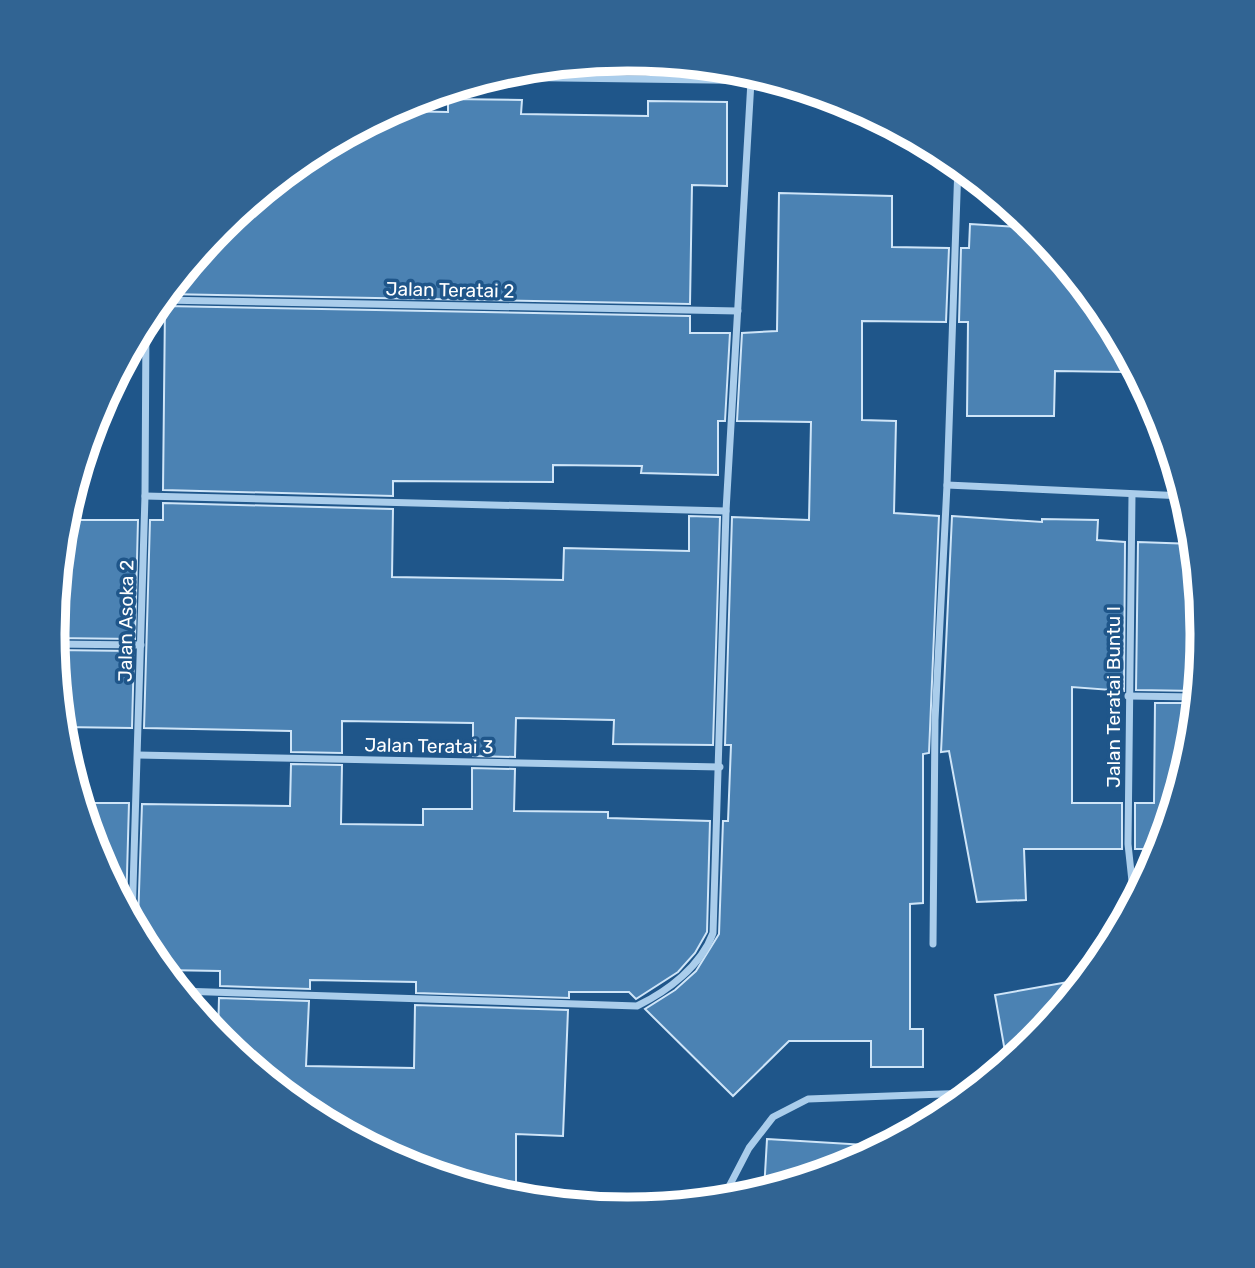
<svg xmlns="http://www.w3.org/2000/svg" width="1255" height="1268" font-family="Rubik,sans-serif">
	<style>
		.building { fill: #4b82b3; stroke: #cfe5f8; stroke-width: 2 }
		.lines { fill: none; stroke-linecap: round; stroke-linejoin: round }
		.street { stroke: #aacdeb; stroke-width: 7 }
		.labels { text-anchor: middle; dominant-baseline: central; stroke-width: 7; stroke-linejoin: round; paint-order: stroke }
		.street-label { font-size: 19px; fill: #fff; stroke: #1f568a }
		.rim { fill: none; stroke: #fff; stroke-width: 9 }
	</style>
	<rect width="100%" height="100%" fill="#1f568a"/>
	<g class="building">
		<polygon points="448,99 522,100 521,114 648,116 648,101 727,102 727,186 692,185 690,304 166,294 221,227 308,156 392,111 448,112"/>
		<polygon points="779,193 892,196 892,247 949,248 946,322 862,321 862,420 896,421 894,513 939,516 929,753 923,754 923,903 910,904 910,1029 923,1029 923,1067 871,1067 871,1041 789,1041 733,1096 645,1009 675,990 696,971 719,934 723,821 728,821 731,745 725,745 732,517 809,520 811,422 737,421 742,333 777,331"/>
		<polygon points="970,224 1034,228 1106,315 1123,347 1123,372 1055,371 1054,416 967,416 968,322 959,322 961,248 969,248"/>
		<polygon points="165,306 690,316 690,333 730,333 725,421 718,421 718,475 641,473 642,466 553,465 553,482 393,481 393,496 163,490"/>
		<polygon points="163,503 393,509 392,577 563,580 564,548 689,551 689,516 720,517 713,745 613,744 614,720 516,718 515,757 473,756 473,723 342,721 342,753 291,752 291,731 144,728 150,520 163,520"/>
		<polygon points="952,516 1042,522 1042,519 1098,520 1097,540 1125,542 1124,691 1072,687 1072,803 1122,803 1122,849 1024,849 1026,900 977,902 949,751 941,752"/>
		<polygon points="64,520 138,520 135,639 53,638"/>
		<polygon points="1138,542 1194,544 1202,634 1197,691 1136,690"/>
		<polygon points="54,650 134,651 132,728 62,727"/>
		<polygon points="1155,703 1196,703 1191,747 1160,849 1135,849 1135,803 1154,803"/>
		<polygon points="291,764 342,765 341,824 423,825 423,809 472,809 472,768 515,769 514,811 608,812 608,818 710,821 707,932 695,953 678,972 636,999 629,992 569,992 569,998 416,993 416,982 310,980 310,989 220,986 220,971 163,970 149,953 135,926 138,921 142,804 290,806"/>
		<polygon points="81,803 129,803 126,910 96,854"/>
		<polygon points="1085,979 1034,1041 1007,1063 995,995"/>
		<polygon points="219,998 309,1001 306,1066 414,1068 415,1005 568,1010 563,1136 516,1134 516,1198 407,1165 308,1112 221,1040 218,1037"/>
		<polygon points="767,1139 883,1146 847,1165 764,1191"/>
	</g>
	<g class="lines">
		<g class="street">
			<polyline points="491,77 775,81"/>
			<polyline points="161,300 738,311"/>
			<polyline points="947,485 1184,496"/>
			<polyline points="1132,495 1128,844 1134,900"/>
			<polyline points="145,496 726,511"/>
			<polyline points="54,644 141,645"/>
			<polyline points="1128,696 1196,697"/>
			<polyline points="138,755 720,767"/>
			<polyline points="132,921 145,496 146,321"/>
			<polyline points="933,944 935,720 947,485 958,165"/>
			<path d="M 180,991 L 637,1006 C 668,991 701,966 713,933 L 726,511 L 751,81"/>
			<polyline points="722,1200 749,1148 773,1117 808,1099 970,1093"/>
		</g>
	</g>
	<g class="labels">
		<g class="street-label">
			<text transform="translate(450 290) rotate(1)">Jalan Teratai 2</text>
			<text transform="translate(126 621) rotate(-89)">Jalan Asoka 2</text>
			<text transform="translate(1113 697) rotate(-90)">Jalan Teratai Buntu I</text>
			<text transform="translate(429 746) rotate(1)">Jalan Teratai 3</text>
		</g>
	</g>
	<path d="M0 0H1255V1268H0ZM627 71H628A562 562 0 0 1 1190 633V635A562 562 0 0 1 628 1197H627A562 562 0 0 1 65 635V633A562 562 0 0 1 627 71Z" fill="#316493" fill-rule="evenodd"/>
	<path class="rim" d="M627 71H628A562 562 0 0 1 1190 633V635A562 562 0 0 1 628 1197H627A562 562 0 0 1 65 635V633A562 562 0 0 1 627 71Z"/>
</svg>
